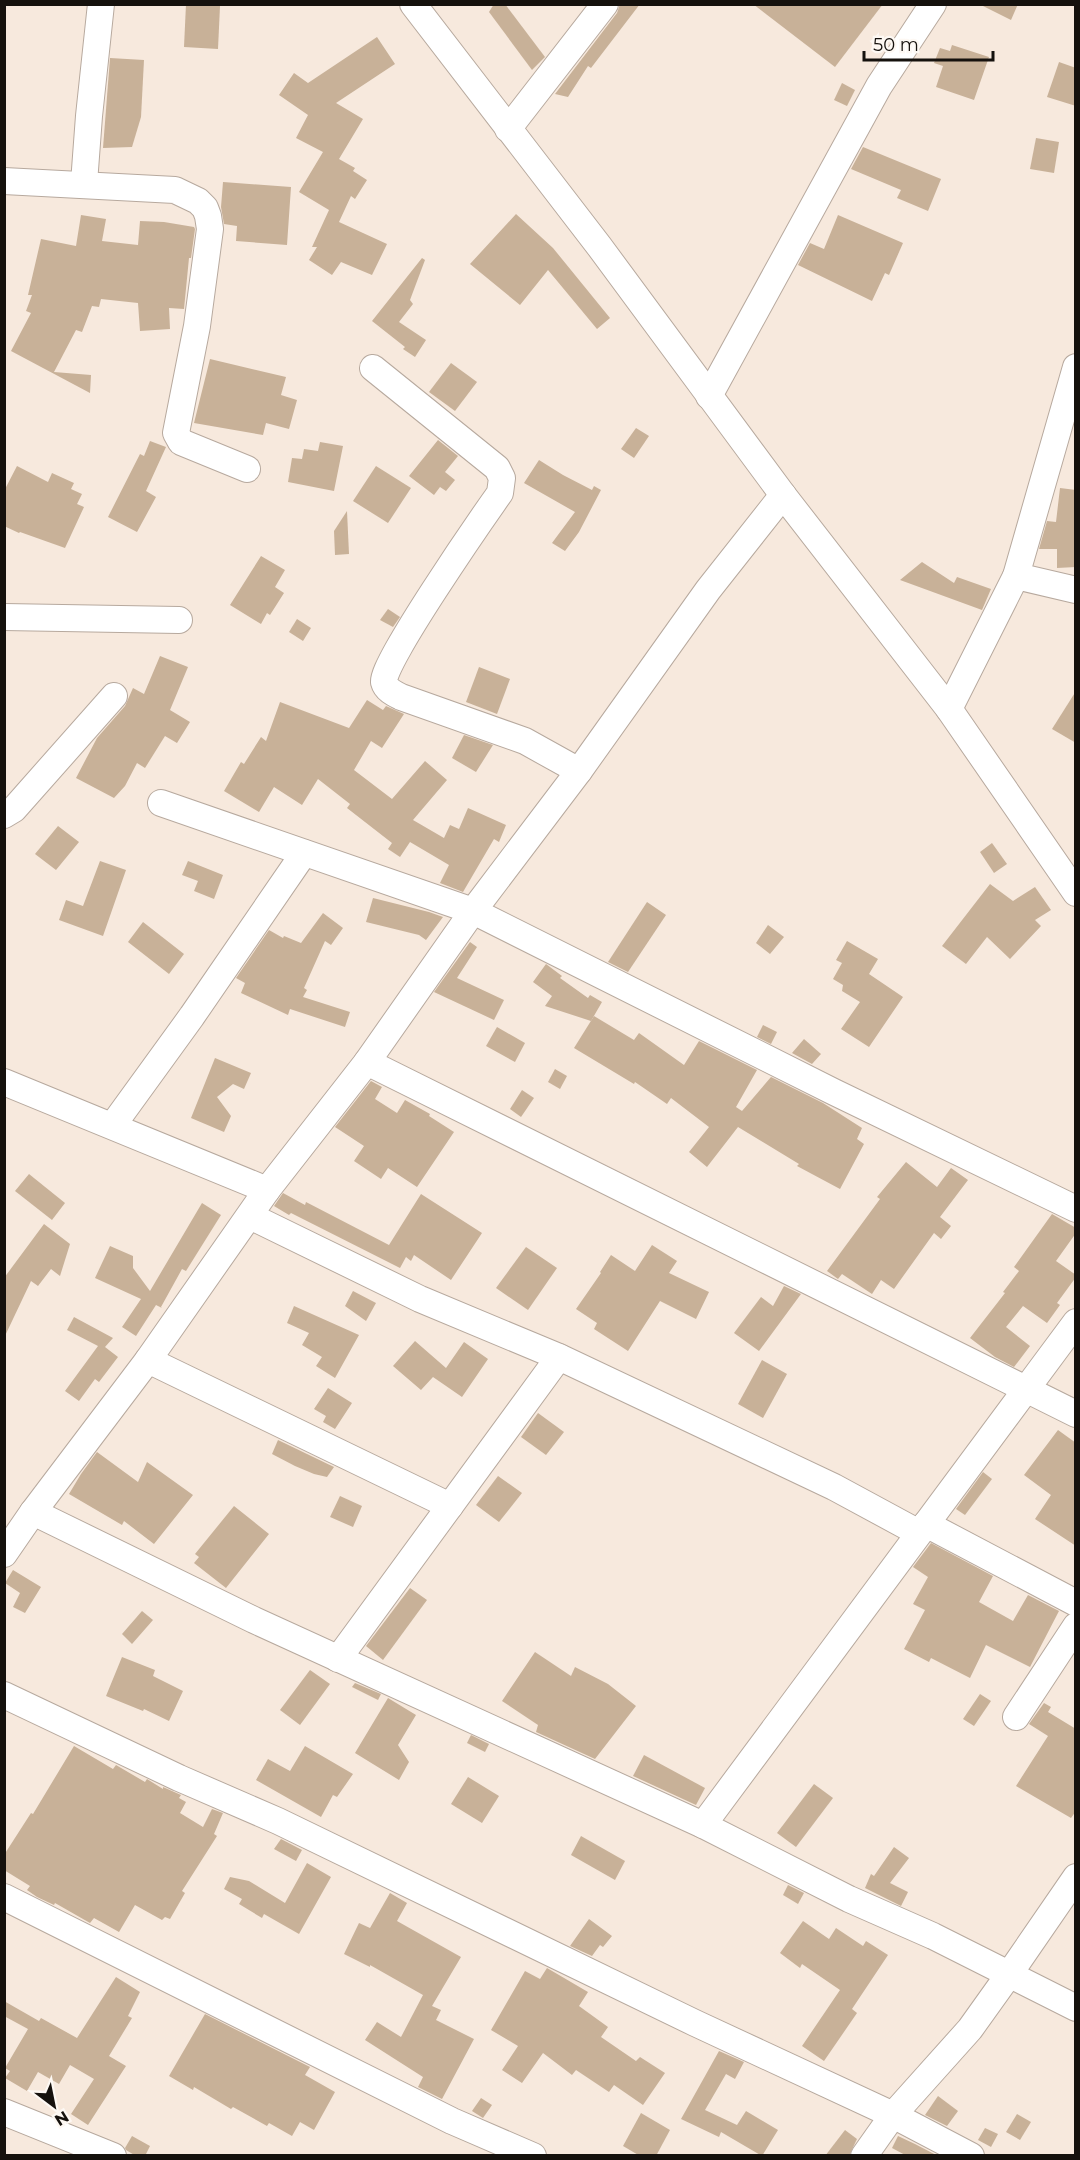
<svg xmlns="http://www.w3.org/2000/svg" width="1080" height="2160" font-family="Montserrat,sans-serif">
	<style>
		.building { fill: #c8b198 }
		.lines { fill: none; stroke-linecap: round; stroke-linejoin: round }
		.minor-casing { stroke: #b7a99e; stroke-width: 28 }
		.minor { stroke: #fff; stroke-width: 26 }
	</style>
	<rect width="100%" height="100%" fill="#f7e9dd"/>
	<g class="building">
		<polygon points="186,4 220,6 218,49 184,47"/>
		<polygon points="494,4 505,4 545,57 532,70 489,12"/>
		<polygon points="620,4 640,4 591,68 588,66 568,97 555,94 617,13"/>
		<polygon points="753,4 883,4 835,67"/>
		<polygon points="979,4 1018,4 1011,20"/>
		<polygon points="377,37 395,64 336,103 363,119 339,159 355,168 353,171 367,180 355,199 351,196 339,222 387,244 372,275 341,262 332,275 309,260 317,247 312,247 329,210 299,192 323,152 296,138 308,115 279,95 294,73 308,83"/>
		<polygon points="952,45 989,57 974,100 936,87 943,66 934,63 940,48 950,51"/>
		<polygon points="110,58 144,60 141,117 132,147 103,148"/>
		<polygon points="1059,62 1076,68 1076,106 1047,97"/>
		<polygon points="842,83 855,90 847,106 834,100"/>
		<polygon points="1036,138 1059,142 1054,173 1030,169"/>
		<polygon points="863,147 941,179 928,211 897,198 901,190 851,169"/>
		<polygon points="223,182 291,187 287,245 236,241 237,226 224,224 221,207"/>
		<polygon points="516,214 553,248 610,318 597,329 548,270 520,305 470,264"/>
		<polygon points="81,215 106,219 102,241 138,245 140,221 164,222 194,227 195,229 191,258 189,258 184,309 169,308 170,329 140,331 138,303 101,299 99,307 92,306 82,332 76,330 54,372 91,375 90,393 11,351 31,313 26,311 32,295 28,295 41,239 76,246"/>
		<polygon points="838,215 903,243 889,275 885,273 872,301 798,265 810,243 824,249"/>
		<polygon points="422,258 425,260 410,300 413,304 399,322 426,340 415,357 403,349 405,347 372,321"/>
		<polygon points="210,359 286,377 281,395 297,400 289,429 266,423 263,435 194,423"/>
		<polygon points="451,363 477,382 455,411 429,392"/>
		<polygon points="636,428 649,436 634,458 621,449"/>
		<polygon points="438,440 458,456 445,472 455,480 446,491 440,487 434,495 409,476"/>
		<polygon points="150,441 166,447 146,491 156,497 137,532 108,517 140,454 144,456"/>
		<polygon points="320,442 343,446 334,491 288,482 292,458 302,459 304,449 318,451"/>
		<polygon points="539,460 563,475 592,490 594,486 601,490 579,532 565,551 552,543 575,512 524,483"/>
		<polygon points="17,466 48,482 52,473 74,483 71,489 82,494 77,504 84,507 65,548 20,532 19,533 4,526 4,491"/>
		<polygon points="376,466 411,488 388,523 353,501"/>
		<polygon points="1060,488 1076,490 1076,567 1057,568 1057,549 1039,549 1047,521 1056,522"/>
		<polygon points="347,511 349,554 335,555 334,531"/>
		<polygon points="261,556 285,570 275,587 284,593 270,615 267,613 261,624 230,605"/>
		<polygon points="922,562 954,583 957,577 991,589 982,610 900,580"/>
		<polygon points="388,609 400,617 393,627 380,620"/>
		<polygon points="297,619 311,628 303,641 289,632"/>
		<polygon points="160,656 188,667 170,710 190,722 177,743 165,736 145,768 137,763 125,786 114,798 76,778 97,738 125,706 133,688 144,694"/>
		<polygon points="479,667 510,679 497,714 466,702"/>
		<polygon points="1076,691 1076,743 1052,729"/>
		<polygon points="367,700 383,710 386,706 404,714 382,748 371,741 354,770 392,799 425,761 447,780 413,820 444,838 450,825 459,829 468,808 506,825 499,842 494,839 463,892 440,883 449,865 410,842 400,857 388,849 392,843 347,808 350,804 318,779 302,805 274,787 259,812 224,791 241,762 244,764 261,737 266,741 280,702 349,728"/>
		<polygon points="464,735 493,745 476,772 452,758"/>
		<polygon points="58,826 79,842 56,870 35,854"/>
		<polygon points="992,843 1007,864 994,873 980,852"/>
		<polygon points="100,861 126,870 103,936 59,920 66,900 83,906"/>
		<polygon points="188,861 223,875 214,899 194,891 198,881 182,875"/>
		<polygon points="990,884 1013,901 1035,887 1051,910 1035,920 1041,926 1010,959 987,937 966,964 942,946"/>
		<polygon points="373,898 429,912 443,917 426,940 419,935 366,922"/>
		<polygon points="647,902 666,915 628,972 608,962"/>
		<polygon points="323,913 343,928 331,945 325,941 304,988 307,990 303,997 350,1012 345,1027 290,1009 288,1015 241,993 245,983 236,978 269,930 283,938 284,936 301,943"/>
		<polygon points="143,922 184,954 169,974 128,942"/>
		<polygon points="768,925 784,937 770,954 756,943"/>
		<polygon points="847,941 878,959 869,974 903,997 869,1047 841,1029 860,1002 842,991 843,985 833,979 842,963 836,960"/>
		<polygon points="470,942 477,947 457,978 504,1000 494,1020 434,992"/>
		<polygon points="546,964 562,976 560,978 588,998 590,995 602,1002 591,1021 545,1006 552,996 533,982"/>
		<polygon points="594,1016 634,1040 639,1033 684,1065 699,1041 757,1070 736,1107 742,1111 771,1077 823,1103 862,1128 857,1139 864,1144 840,1189 797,1166 799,1164 738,1127 707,1167 689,1152 709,1127 671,1098 667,1104 635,1082 634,1084 574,1048"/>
		<polygon points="763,1025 777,1032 771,1044 757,1037"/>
		<polygon points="497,1027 525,1043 515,1062 486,1046"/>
		<polygon points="804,1039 821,1054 812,1064 792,1053"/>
		<polygon points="215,1058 251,1073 244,1089 233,1084 217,1097 231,1116 224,1132 191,1118"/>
		<polygon points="555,1069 567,1076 560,1089 548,1082"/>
		<polygon points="371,1081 382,1087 375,1099 397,1113 405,1100 430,1114 429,1116 454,1132 417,1187 388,1168 381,1179 354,1161 364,1146 335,1127"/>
		<polygon points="522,1090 534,1098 521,1117 510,1109"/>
		<polygon points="906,1162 937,1187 951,1168 968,1180 940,1217 951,1226 941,1239 934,1233 894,1289 881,1280 872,1294 842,1274 838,1279 827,1271 880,1199 877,1197"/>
		<polygon points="29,1174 65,1203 52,1220 15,1191"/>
		<polygon points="283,1193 305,1205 306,1202 389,1245 421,1194 482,1233 451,1280 414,1255 411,1261 406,1257 400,1268 291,1213 289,1215 274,1206"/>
		<polygon points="202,1203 221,1215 186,1271 182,1269 161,1307 162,1308 156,1305 136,1336 122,1327 141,1299 95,1278 110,1246 133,1256 133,1268 150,1291"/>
		<polygon points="1052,1214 1076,1228 1076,1233 1056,1261 1076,1275 1076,1277 1057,1303 1060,1305 1047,1323 1023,1306 1006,1327 1030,1346 1014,1367 995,1357 970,1338 1005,1293 1003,1292 1019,1271 1014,1267"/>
		<polygon points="44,1224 70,1244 60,1276 51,1269 38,1286 31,1281 4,1338 4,1278"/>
		<polygon points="652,1245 677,1261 669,1273 709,1292 696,1319 660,1301 628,1351 594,1329 597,1323 576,1309 601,1273 600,1272 611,1255 635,1271"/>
		<polygon points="526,1247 557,1268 528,1310 496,1288"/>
		<polygon points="784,1286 801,1294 759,1351 734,1333 761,1297 773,1306"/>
		<polygon points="353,1291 376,1303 366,1321 345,1306"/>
		<polygon points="294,1306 359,1335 335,1378 316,1366 322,1357 302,1345 309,1333 287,1323"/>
		<polygon points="74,1317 113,1338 105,1347 118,1357 99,1382 95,1379 79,1401 65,1391 98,1346 67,1330"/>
		<polygon points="415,1341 446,1368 464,1342 488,1359 462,1397 433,1377 421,1390 393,1366"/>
		<polygon points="762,1360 787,1374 763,1418 738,1404"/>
		<polygon points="328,1388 352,1403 335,1429 323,1422 326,1416 314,1409"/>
		<polygon points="538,1413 564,1432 546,1455 521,1437"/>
		<polygon points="1058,1430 1076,1443 1076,1546 1035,1519 1051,1495 1024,1475"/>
		<polygon points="278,1440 334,1467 327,1477 314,1474 295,1466 272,1454"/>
		<polygon points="97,1452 138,1482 147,1462 193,1495 154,1544 124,1521 122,1525 69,1494 81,1474"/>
		<polygon points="983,1472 992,1479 965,1515 956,1509"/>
		<polygon points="498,1476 522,1493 499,1522 476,1505"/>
		<polygon points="340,1496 362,1506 353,1527 330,1517"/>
		<polygon points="234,1506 269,1534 226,1588 194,1563 199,1557 195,1554"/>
		<polygon points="931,1543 993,1576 979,1602 1013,1621 1028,1595 1059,1611 1030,1667 986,1645 970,1678 931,1658 929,1662 904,1649 925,1610 913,1604 928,1577 913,1567"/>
		<polygon points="13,1570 41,1587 25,1613 13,1607 20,1593 5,1583"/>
		<polygon points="410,1588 427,1600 383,1660 366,1646"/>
		<polygon points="142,1611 153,1620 132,1644 122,1634"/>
		<polygon points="535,1652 571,1676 575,1667 608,1684 636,1706 595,1759 536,1732 538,1725 502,1701"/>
		<polygon points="122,1657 155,1670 153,1676 183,1691 169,1721 144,1709 143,1711 106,1696"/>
		<polygon points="310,1670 330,1684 300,1725 280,1710"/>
		<polygon points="355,1683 381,1694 378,1700 352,1687"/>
		<polygon points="980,1694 991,1701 974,1726 963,1719"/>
		<polygon points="388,1698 416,1715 398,1745 409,1762 399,1780 355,1753"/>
		<polygon points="1044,1703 1051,1707 1048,1712 1076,1729 1076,1811 1071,1818 1016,1786 1048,1736 1029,1724"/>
		<polygon points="471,1735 489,1744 485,1752 467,1743"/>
		<polygon points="74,1746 113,1769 116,1765 145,1782 147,1779 163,1789 163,1787 181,1795 179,1798 186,1802 180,1813 203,1827 212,1809 223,1813 214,1834 217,1836 182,1891 185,1893 170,1919 165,1917 162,1920 135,1905 119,1932 94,1918 90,1923 55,1903 54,1905 37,1897 27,1890 30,1886 4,1870 4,1855 31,1813 33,1814"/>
		<polygon points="305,1746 353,1774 337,1797 333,1795 321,1817 256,1780 268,1759 290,1771"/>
		<polygon points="644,1755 705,1788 696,1805 633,1776"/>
		<polygon points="468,1777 499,1796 482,1823 451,1804"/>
		<polygon points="814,1784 833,1798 796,1847 777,1833"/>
		<polygon points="581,1836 625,1861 615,1880 571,1855"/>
		<polygon points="281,1839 302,1850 296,1861 274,1849"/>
		<polygon points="894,1847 909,1858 890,1883 908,1892 901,1906 865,1888 871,1874 874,1876"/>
		<polygon points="307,1863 331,1877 299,1934 264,1914 262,1918 239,1904 242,1899 224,1889 230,1877 249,1881 285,1903"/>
		<polygon points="788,1885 804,1893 798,1904 783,1895"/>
		<polygon points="390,1893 407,1903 397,1921 461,1957 432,2006 441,2010 436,2020 474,2039 442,2099 418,2087 423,2077 365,2040 377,2022 401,2037 423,1995 370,1965 370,1967 344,1954 359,1923 370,1928"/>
		<polygon points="589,1919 612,1936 603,1947 600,1945 592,1956 570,1946"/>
		<polygon points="803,1921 829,1939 836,1928 863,1946 866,1941 888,1955 852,2009 857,2013 824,2061 802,2046 840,1990 802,1964 800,1968 780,1953"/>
		<polygon points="547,1968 588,1992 579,2006 608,2027 601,2037 636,2061 640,2057 665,2073 643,2105 614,2085 609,2092 576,2070 572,2075 543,2053 522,2083 502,2070 518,2046 491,2030 525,1971 540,1979"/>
		<polygon points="116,1977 140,1992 128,2016 132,2018 109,2056 126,2066 88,2125 71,2114 94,2079 70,2065 59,2084 38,2072 27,2091 5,2078 10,2071 5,2068 28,2029 4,2016 4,2001 39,2021 41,2018 77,2038"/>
		<polygon points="205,2014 310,2067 305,2075 335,2092 314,2130 300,2122 292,2136 269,2123 267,2126 233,2107 231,2109 194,2087 193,2090 169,2076"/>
		<polygon points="719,2051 744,2062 735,2079 726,2074 705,2110 737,2125 746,2111 778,2130 762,2156 721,2132 719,2137 681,2119"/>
		<polygon points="938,2096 958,2111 947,2126 925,2115"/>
		<polygon points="481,2098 492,2105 483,2118 472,2111"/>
		<polygon points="641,2113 670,2130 656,2156 640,2156 623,2146"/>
		<polygon points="1017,2114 1031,2122 1020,2140 1006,2132"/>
		<polygon points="985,2128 998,2134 991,2147 978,2140"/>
		<polygon points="845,2130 857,2139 849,2156 825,2156"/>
		<polygon points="132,2136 150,2146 145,2156 136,2156 126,2150 125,2148"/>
		<polygon points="898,2136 915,2144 938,2156 907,2156 892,2148"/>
	</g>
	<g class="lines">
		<defs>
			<g id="minor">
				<polyline points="413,4 599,246 783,495 949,709 1076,893"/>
				<polyline points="508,129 605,4"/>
				<polyline points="4,181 175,190 198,201 205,208 208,216 210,229 197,326 176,433 181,442 247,469"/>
				<polyline points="84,183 89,116 101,4"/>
				<path d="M 373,368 L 497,468 L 502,478 L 500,493 C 483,517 381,664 384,682 C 386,690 395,694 401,697 L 525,741 L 579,771"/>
				<polyline points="709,396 879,86 933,4"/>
				<polyline points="1016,576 1076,367"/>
				<polyline points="4,617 179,620"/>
				<polyline points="949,709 1016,576 1076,590"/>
				<polyline points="161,803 473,911 834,1092 1076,1209"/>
				<polyline points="4,815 14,809 114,696"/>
				<polyline points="367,1062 1076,1414"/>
				<polyline points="4,1082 267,1190"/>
				<polyline points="113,1125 192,1016 304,853"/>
				<polyline points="250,1216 420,1299 559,1357 834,1487 919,1533"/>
				<polyline points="148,1360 450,1506"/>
				<polyline points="33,1512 254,1620 703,1825 849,1899 933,1936 1076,2008"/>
				<polyline points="926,1524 1076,1603"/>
				<polyline points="4,1554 33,1512 148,1360 267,1190 367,1062 473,911 579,771 708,590 783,495"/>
				<polyline points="338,1659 559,1357"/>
				<polyline points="4,1695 179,1778 278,1821 695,2023 893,2115 971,2156"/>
				<polyline points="1016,1717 1076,1626"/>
				<polyline points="703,1825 1076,1322"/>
				<polyline points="4,1897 452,2121 533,2156"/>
				<polyline points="4,2112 113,2156"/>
				<polyline points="864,2156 893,2115 970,2029 1010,1973 1076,1877"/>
			</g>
		</defs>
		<use href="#minor" class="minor-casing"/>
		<use href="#minor" class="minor"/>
	</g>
	<rect width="1080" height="2160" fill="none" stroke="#15110d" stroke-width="12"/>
	<g transform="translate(54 2106) rotate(148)" stroke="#fdf8f3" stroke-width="4.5" paint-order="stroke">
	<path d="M0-4.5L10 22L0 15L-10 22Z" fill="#15110d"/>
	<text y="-9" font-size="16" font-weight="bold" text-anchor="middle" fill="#15110d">N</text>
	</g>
	<path d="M864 51v9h129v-9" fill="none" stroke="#15110d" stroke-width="3"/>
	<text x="873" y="51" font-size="18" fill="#15110d" stroke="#fdf8f3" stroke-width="4.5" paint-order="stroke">50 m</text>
</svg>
